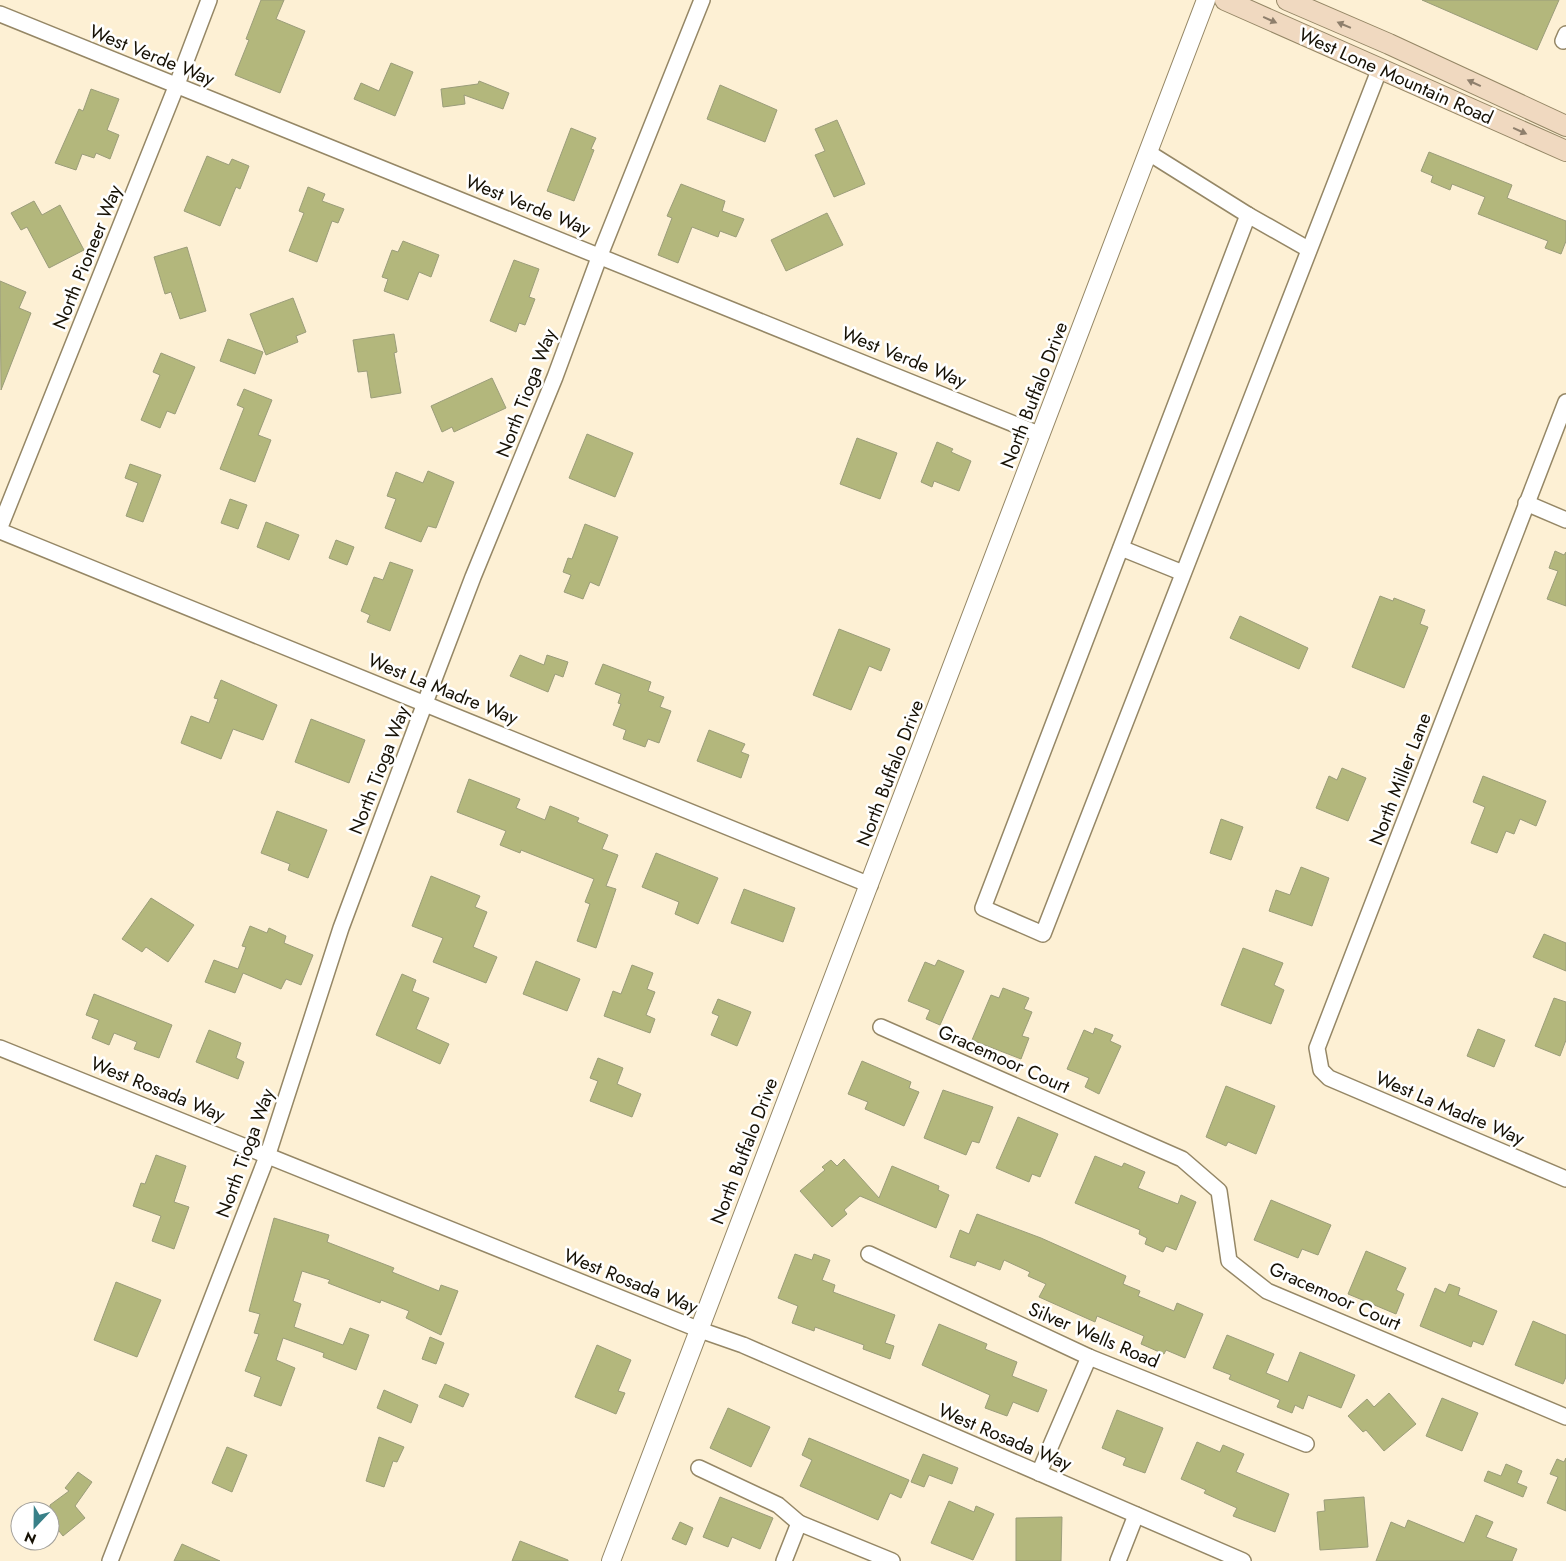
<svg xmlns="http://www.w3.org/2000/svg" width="1566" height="1561" font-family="Jost,sans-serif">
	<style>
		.building { fill: #b3b77c; stroke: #9b9d7a }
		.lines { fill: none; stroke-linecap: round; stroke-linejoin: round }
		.minor-casing { stroke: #958766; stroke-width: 18 }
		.tertiary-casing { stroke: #958766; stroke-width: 20 }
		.secondary-casing { stroke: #958766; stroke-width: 22 }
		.minor { stroke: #fff; stroke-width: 15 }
		.tertiary { stroke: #fff; stroke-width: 18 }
		.secondary { stroke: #f0d9c0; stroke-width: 20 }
		.oneway { fill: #8e7f6c }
		.labels { text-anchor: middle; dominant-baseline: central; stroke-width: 5; stroke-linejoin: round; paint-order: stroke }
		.street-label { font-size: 19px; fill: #161105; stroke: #fff }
	</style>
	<rect width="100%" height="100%" fill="#fdf0d4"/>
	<g class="building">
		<polygon points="261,0 284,0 276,19 305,31 280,93 235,75 249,40 246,39"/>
		<polygon points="1422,0 1559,0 1537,50"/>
		<polygon points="391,63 413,72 395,116 354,99 361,83 379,91"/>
		<polygon points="479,81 509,93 503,109 464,95 465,104 443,107 441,89 478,84"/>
		<polygon points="720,85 777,110 765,142 707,119"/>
		<polygon points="91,89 119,99 107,130 119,135 110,159 96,153 94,158 82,154 76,170 55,163 79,109 83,111"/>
		<polygon points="837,120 865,184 834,197 815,155 825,151 815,129"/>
		<polygon points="571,128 596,138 591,149 594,150 574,201 547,191"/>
		<polygon points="1429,152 1512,185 1507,198 1566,221 1566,241 1561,254 1545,248 1548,241 1478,214 1485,197 1452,184 1450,190 1431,182 1433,176 1421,171"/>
		<polygon points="207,156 229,165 232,159 249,166 240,189 236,187 220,226 184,211"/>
		<polygon points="681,184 725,201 722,211 744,219 736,237 720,231 718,237 692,227 678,263 658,255 672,218 667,216"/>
		<polygon points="308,187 325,194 322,201 344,209 338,223 332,221 317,262 289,251 304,213 299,211"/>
		<polygon points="34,201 42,215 60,205 84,250 49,268 27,227 21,230 11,213"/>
		<polygon points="827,213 843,245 786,271 771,240"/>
		<polygon points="403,241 439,255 431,277 419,272 408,300 384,291 388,279 382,277 392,250 398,252"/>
		<polygon points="187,247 206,311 180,319 171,292 165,294 154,257"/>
		<polygon points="514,260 539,269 529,297 535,299 525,325 519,323 516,332 490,321"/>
		<polygon points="0,281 26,292 19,308 31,313 1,390"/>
		<polygon points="293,298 306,332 296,336 298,342 266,355 250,314"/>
		<polygon points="394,334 397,352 394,353 401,393 371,398 367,371 358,372 353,340"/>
		<polygon points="228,339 263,352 255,374 220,361"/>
		<polygon points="161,353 195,367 175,414 167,411 160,428 141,420 160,375 153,372"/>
		<polygon points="492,378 506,408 454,432 452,427 442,432 431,406"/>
		<polygon points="244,389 272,400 258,435 271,440 255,482 220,469 244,408 237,405"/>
		<polygon points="587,434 633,453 615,497 569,478"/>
		<polygon points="857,438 897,453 880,499 840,484"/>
		<polygon points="937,442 953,449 951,452 971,461 959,491 934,481 932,487 921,482"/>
		<polygon points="130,464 161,475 143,522 126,516 138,483 125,478"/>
		<polygon points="428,471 454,482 436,528 428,526 421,542 385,528 396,499 387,496 396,472 423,483"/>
		<polygon points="230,499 247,505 238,529 221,523"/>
		<polygon points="266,522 299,535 289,560 257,547"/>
		<polygon points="585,524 618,537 599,586 590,582 583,599 564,592 571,575 563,572 568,558 572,559"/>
		<polygon points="336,540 354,547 347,565 329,558"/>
		<polygon points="1555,551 1564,555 1566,552 1566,606 1547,599 1558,571 1549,568"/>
		<polygon points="390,562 413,570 390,631 367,622 370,615 361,611 374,577 383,580"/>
		<polygon points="1380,596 1393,601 1394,598 1425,610 1420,624 1428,627 1404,688 1352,667"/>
		<polygon points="1240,616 1308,648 1299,669 1230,638"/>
		<polygon points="839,629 890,649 881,671 869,666 851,710 813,695"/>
		<polygon points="520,655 544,665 547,655 568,662 563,677 555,674 548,692 510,676"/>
		<polygon points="603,664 651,682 648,691 664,697 660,707 671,711 659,743 648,739 645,747 623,739 626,730 613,725 621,704 618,703 621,694 595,684"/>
		<polygon points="221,680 277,705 263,740 233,729 221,759 181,743 191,716 209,723 218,699 214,698"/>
		<polygon points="311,719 365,740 349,783 295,762"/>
		<polygon points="709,730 745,744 741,752 749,755 741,778 697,761"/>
		<polygon points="1342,768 1366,778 1348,821 1316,808 1329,776 1337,780"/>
		<polygon points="1483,776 1546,801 1536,826 1520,819 1514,834 1506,831 1497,853 1471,843 1485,807 1473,802"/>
		<polygon points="469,779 520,799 516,808 545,820 550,806 579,818 577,822 608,835 602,849 618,855 606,886 616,889 596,948 577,941 590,904 585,902 594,879 521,850 520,853 500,845 506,831 457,812"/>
		<polygon points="277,811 327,830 308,878 288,870 290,864 261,853"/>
		<polygon points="1221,819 1243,827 1231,860 1210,853"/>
		<polygon points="656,853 718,878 698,924 675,914 679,902 642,887"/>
		<polygon points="1301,867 1329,878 1312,926 1269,911 1276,890 1290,895"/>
		<polygon points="431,876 480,896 475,907 487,912 473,947 497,957 486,983 433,962 443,938 412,926"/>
		<polygon points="744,889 795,908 783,942 731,923"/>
		<polygon points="151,898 194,925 168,962 146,947 142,952 122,939"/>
		<polygon points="250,926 267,933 269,928 286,936 284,943 313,955 301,985 286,979 281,989 243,973 235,993 205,982 214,960 238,969 246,947 242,946"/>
		<polygon points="1544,934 1566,943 1566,971 1533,957"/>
		<polygon points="1243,948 1283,963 1274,985 1284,990 1271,1024 1221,1005"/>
		<polygon points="938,960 964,971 940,1025 926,1019 930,1010 908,1001 925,962 935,966"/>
		<polygon points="536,961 580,979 567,1011 523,994"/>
		<polygon points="632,965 653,973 647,989 655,992 646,1015 655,1019 650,1033 604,1016 613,991 621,994"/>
		<polygon points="402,974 416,980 412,991 429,998 416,1029 449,1044 440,1064 376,1035"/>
		<polygon points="1003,988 1029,998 1024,1009 1032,1012 1022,1036 1029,1038 1021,1059 972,1040 991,995 999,998"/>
		<polygon points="94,994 172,1025 159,1058 134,1049 137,1042 114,1033 109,1045 92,1038 99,1020 86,1015"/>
		<polygon points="1554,998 1566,1002 1566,1040 1560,1056 1535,1046"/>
		<polygon points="718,999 751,1012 737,1046 711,1035 719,1016 712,1013"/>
		<polygon points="1095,1028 1113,1035 1110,1041 1121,1046 1099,1094 1085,1087 1089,1078 1067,1069 1084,1030 1093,1034"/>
		<polygon points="1478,1029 1505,1040 1494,1067 1467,1056"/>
		<polygon points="209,1030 241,1043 236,1058 244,1062 238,1079 196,1062"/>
		<polygon points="598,1058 623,1068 617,1084 641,1094 632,1117 590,1101 598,1081 590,1078"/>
		<polygon points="862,1061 911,1082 909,1088 919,1092 904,1126 865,1109 868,1102 848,1094"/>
		<polygon points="1226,1086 1275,1106 1256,1154 1228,1142 1226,1146 1206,1137"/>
		<polygon points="943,1090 993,1107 979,1143 972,1141 966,1155 924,1138"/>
		<polygon points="1018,1117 1058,1134 1040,1177 1032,1174 1029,1182 996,1168"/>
		<polygon points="156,1155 186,1166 174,1202 189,1207 174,1249 152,1241 161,1216 133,1206 141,1183 145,1184"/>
		<polygon points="1095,1156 1122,1167 1124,1163 1145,1172 1138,1188 1178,1204 1181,1195 1196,1202 1176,1250 1166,1246 1163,1252 1145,1244 1147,1238 1139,1234 1140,1230 1075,1203"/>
		<polygon points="844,1159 879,1198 892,1166 939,1186 938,1190 949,1195 936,1228 860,1196 844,1210 847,1214 832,1227 800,1191 825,1170 822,1167 831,1160 837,1166"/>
		<polygon points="1271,1200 1331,1225 1318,1255 1302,1249 1298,1258 1254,1240"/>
		<polygon points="977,1214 1041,1238 1126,1276 1123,1284 1140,1291 1138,1296 1174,1311 1177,1303 1203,1314 1185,1358 1166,1350 1164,1354 1141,1344 1144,1336 1097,1316 1095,1322 1039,1297 1046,1284 1028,1276 1030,1272 1004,1260 1000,1270 977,1261 975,1266 950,1257 960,1230 969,1234"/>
		<polygon points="274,1218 329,1235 327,1242 394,1268 392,1272 439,1291 441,1285 458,1291 441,1335 406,1318 409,1311 381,1300 380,1303 328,1283 330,1280 302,1271 293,1301 301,1304 294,1327 343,1345 350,1328 369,1335 356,1370 323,1357 324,1353 283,1338 276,1360 295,1368 281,1406 254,1396 261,1377 245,1371 259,1334 254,1333 260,1314 249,1311"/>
		<polygon points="1366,1251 1406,1268 1396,1290 1404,1294 1396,1314 1348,1294"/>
		<polygon points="795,1254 812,1260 814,1254 830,1260 822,1280 835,1285 833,1292 895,1315 885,1343 894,1346 890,1359 863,1349 864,1345 815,1327 814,1331 792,1323 798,1306 778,1298"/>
		<polygon points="116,1282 161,1300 137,1357 94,1340"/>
		<polygon points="1449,1284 1460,1288 1458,1295 1497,1311 1483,1345 1473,1341 1471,1347 1420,1326 1435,1288 1445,1293"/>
		<polygon points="1533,1321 1566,1335 1566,1377 1563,1384 1515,1365"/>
		<polygon points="939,1324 987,1344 985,1349 1017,1362 1012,1376 1047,1390 1038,1412 1013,1402 1007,1416 985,1408 990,1395 922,1365"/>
		<polygon points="1227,1335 1274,1354 1266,1373 1288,1382 1300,1352 1355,1375 1341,1408 1308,1395 1303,1409 1295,1405 1292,1413 1277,1407 1280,1400 1229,1379 1231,1375 1213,1368"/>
		<polygon points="430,1337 444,1343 436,1364 422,1359"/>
		<polygon points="597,1345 631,1360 618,1391 625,1393 616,1414 575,1397"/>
		<polygon points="445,1384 469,1394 463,1407 439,1397"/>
		<polygon points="384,1390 418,1405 411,1423 377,1408"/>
		<polygon points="1389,1393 1416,1424 1384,1451 1366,1430 1363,1432 1348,1416 1367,1399 1374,1407"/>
		<polygon points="1442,1398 1478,1413 1462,1451 1426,1436"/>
		<polygon points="728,1408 770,1427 751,1467 710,1448"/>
		<polygon points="1117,1410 1163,1428 1145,1473 1123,1465 1126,1458 1102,1448"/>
		<polygon points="379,1437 404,1447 397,1462 393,1461 384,1487 366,1481"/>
		<polygon points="809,1438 909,1480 901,1498 890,1493 878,1520 800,1486 812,1460 802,1455"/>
		<polygon points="1197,1442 1220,1452 1223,1445 1244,1454 1236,1472 1289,1494 1275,1532 1233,1516 1237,1508 1204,1493 1206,1490 1181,1479"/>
		<polygon points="227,1447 247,1455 232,1492 212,1483"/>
		<polygon points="923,1454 958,1468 952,1484 929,1475 924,1487 911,1482"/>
		<polygon points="1566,1458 1566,1511 1547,1503 1558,1477 1550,1474 1557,1459 1564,1462"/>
		<polygon points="1506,1464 1522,1471 1517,1483 1527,1487 1523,1497 1484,1481 1488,1471 1501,1476"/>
		<polygon points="78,1472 92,1482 75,1506 85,1518 63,1536 55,1526 50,1531 50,1505 69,1491 65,1488"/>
		<polygon points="720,1497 773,1518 760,1549 732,1537 728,1547 703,1537"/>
		<polygon points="1364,1497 1368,1547 1320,1550 1317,1512 1325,1511 1324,1500"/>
		<polygon points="949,1501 974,1512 976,1506 994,1514 973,1560 931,1543"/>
		<polygon points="1476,1515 1493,1522 1486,1537 1517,1549 1512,1561 1376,1561 1391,1522 1405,1528 1408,1520 1464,1543"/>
		<polygon points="1062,1517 1061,1561 1016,1561 1016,1518"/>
		<polygon points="680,1522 693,1528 686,1545 672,1539"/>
		<polygon points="520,1541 568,1560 568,1561 512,1561"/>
		<polygon points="182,1544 220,1561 174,1561"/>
	</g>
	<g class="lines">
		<defs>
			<g id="minor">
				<polyline points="0,14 1041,435"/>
				<polyline points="1563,41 1566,34"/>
				<polyline points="1149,153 1248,215 1308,249"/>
				<polyline points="1248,215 983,908 1043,934 1380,68"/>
				<polyline points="1566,402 1317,1048 1321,1070 1329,1078 1566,1179"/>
				<polyline points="1526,503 1566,520"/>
				<polyline points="0,527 176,87 209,0"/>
				<polyline points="0,531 870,885"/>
				<polyline points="1121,548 1183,573"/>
				<polyline points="881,1027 1182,1159 1219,1191 1229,1261 1267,1291 1566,1417"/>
				<polyline points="0,1048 700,1330 743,1345 1243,1561"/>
				<polyline points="869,1254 1089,1357 1306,1444"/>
				<polyline points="699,1468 778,1505 799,1523"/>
				<polyline points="1039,1473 1089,1357"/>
				<polyline points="110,1561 268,1154 341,928 425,703 473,577 555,377 600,255 702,0"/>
				<polyline points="784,1561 799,1523 892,1561"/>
				<polyline points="1118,1561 1136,1515"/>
			</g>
			<polyline id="tertiary" points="611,1561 1206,0"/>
			<g id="secondary">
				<polyline points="1225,0 1566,151"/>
				<polyline points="1287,0 1389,44 1566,126"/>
			</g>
		</defs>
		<use href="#minor" class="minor-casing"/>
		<use href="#tertiary" class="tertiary-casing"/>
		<use href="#secondary" class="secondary-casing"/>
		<use href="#minor" class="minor"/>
		<use href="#tertiary" class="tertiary"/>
		<use href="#secondary" class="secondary"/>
	</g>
	<defs><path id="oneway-solid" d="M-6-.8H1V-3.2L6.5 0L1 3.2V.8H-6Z" transform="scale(1.25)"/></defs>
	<g class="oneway">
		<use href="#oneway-solid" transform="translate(1270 20) rotate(24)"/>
		<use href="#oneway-solid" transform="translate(1344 25) rotate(-157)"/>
		<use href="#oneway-solid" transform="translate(1474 83) rotate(-155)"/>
		<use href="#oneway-solid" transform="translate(1520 131) rotate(24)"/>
	</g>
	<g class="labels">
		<g class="street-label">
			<text transform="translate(152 55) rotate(22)">West Verde Way</text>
			<text transform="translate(1396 76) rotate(24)">West Lone Mountain Road</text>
			<text transform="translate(528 205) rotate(22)">West Verde Way</text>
			<text transform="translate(87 257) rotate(-68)">North Pioneer Way</text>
			<text transform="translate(904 357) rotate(22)">West Verde Way</text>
			<text transform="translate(526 393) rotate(-69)">North Tioga Way</text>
			<text transform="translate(1034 395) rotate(-69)">North Buffalo Drive</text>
			<text transform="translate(443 689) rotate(22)">West La Madre Way</text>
			<text transform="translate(379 770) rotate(-69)">North Tioga Way</text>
			<text transform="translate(890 773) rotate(-69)">North Buffalo Drive</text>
			<text transform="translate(1400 779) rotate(-69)">North Miller Lane</text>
			<text transform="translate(1004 1059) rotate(24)">Gracemoor Court</text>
			<text transform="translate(158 1089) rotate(22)">West Rosada Way</text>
			<text transform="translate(1450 1108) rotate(23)">West La Madre Way</text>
			<text transform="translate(744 1151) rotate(-69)">North Buffalo Drive</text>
			<text transform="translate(245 1153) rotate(-70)">North Tioga Way</text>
			<text transform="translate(631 1281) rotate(22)">West Rosada Way</text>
			<text transform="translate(1335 1296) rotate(24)">Gracemoor Court</text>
			<text transform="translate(1094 1335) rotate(23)">Silver Wells Road</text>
			<text transform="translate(1005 1437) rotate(23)">West Rosada Way</text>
		</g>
	</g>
	<g transform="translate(35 1526) rotate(202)"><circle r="24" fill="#ffffff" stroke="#a2a09b"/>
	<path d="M0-4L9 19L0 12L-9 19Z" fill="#388088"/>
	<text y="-8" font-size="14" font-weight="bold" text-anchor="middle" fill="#161105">N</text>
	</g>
</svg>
